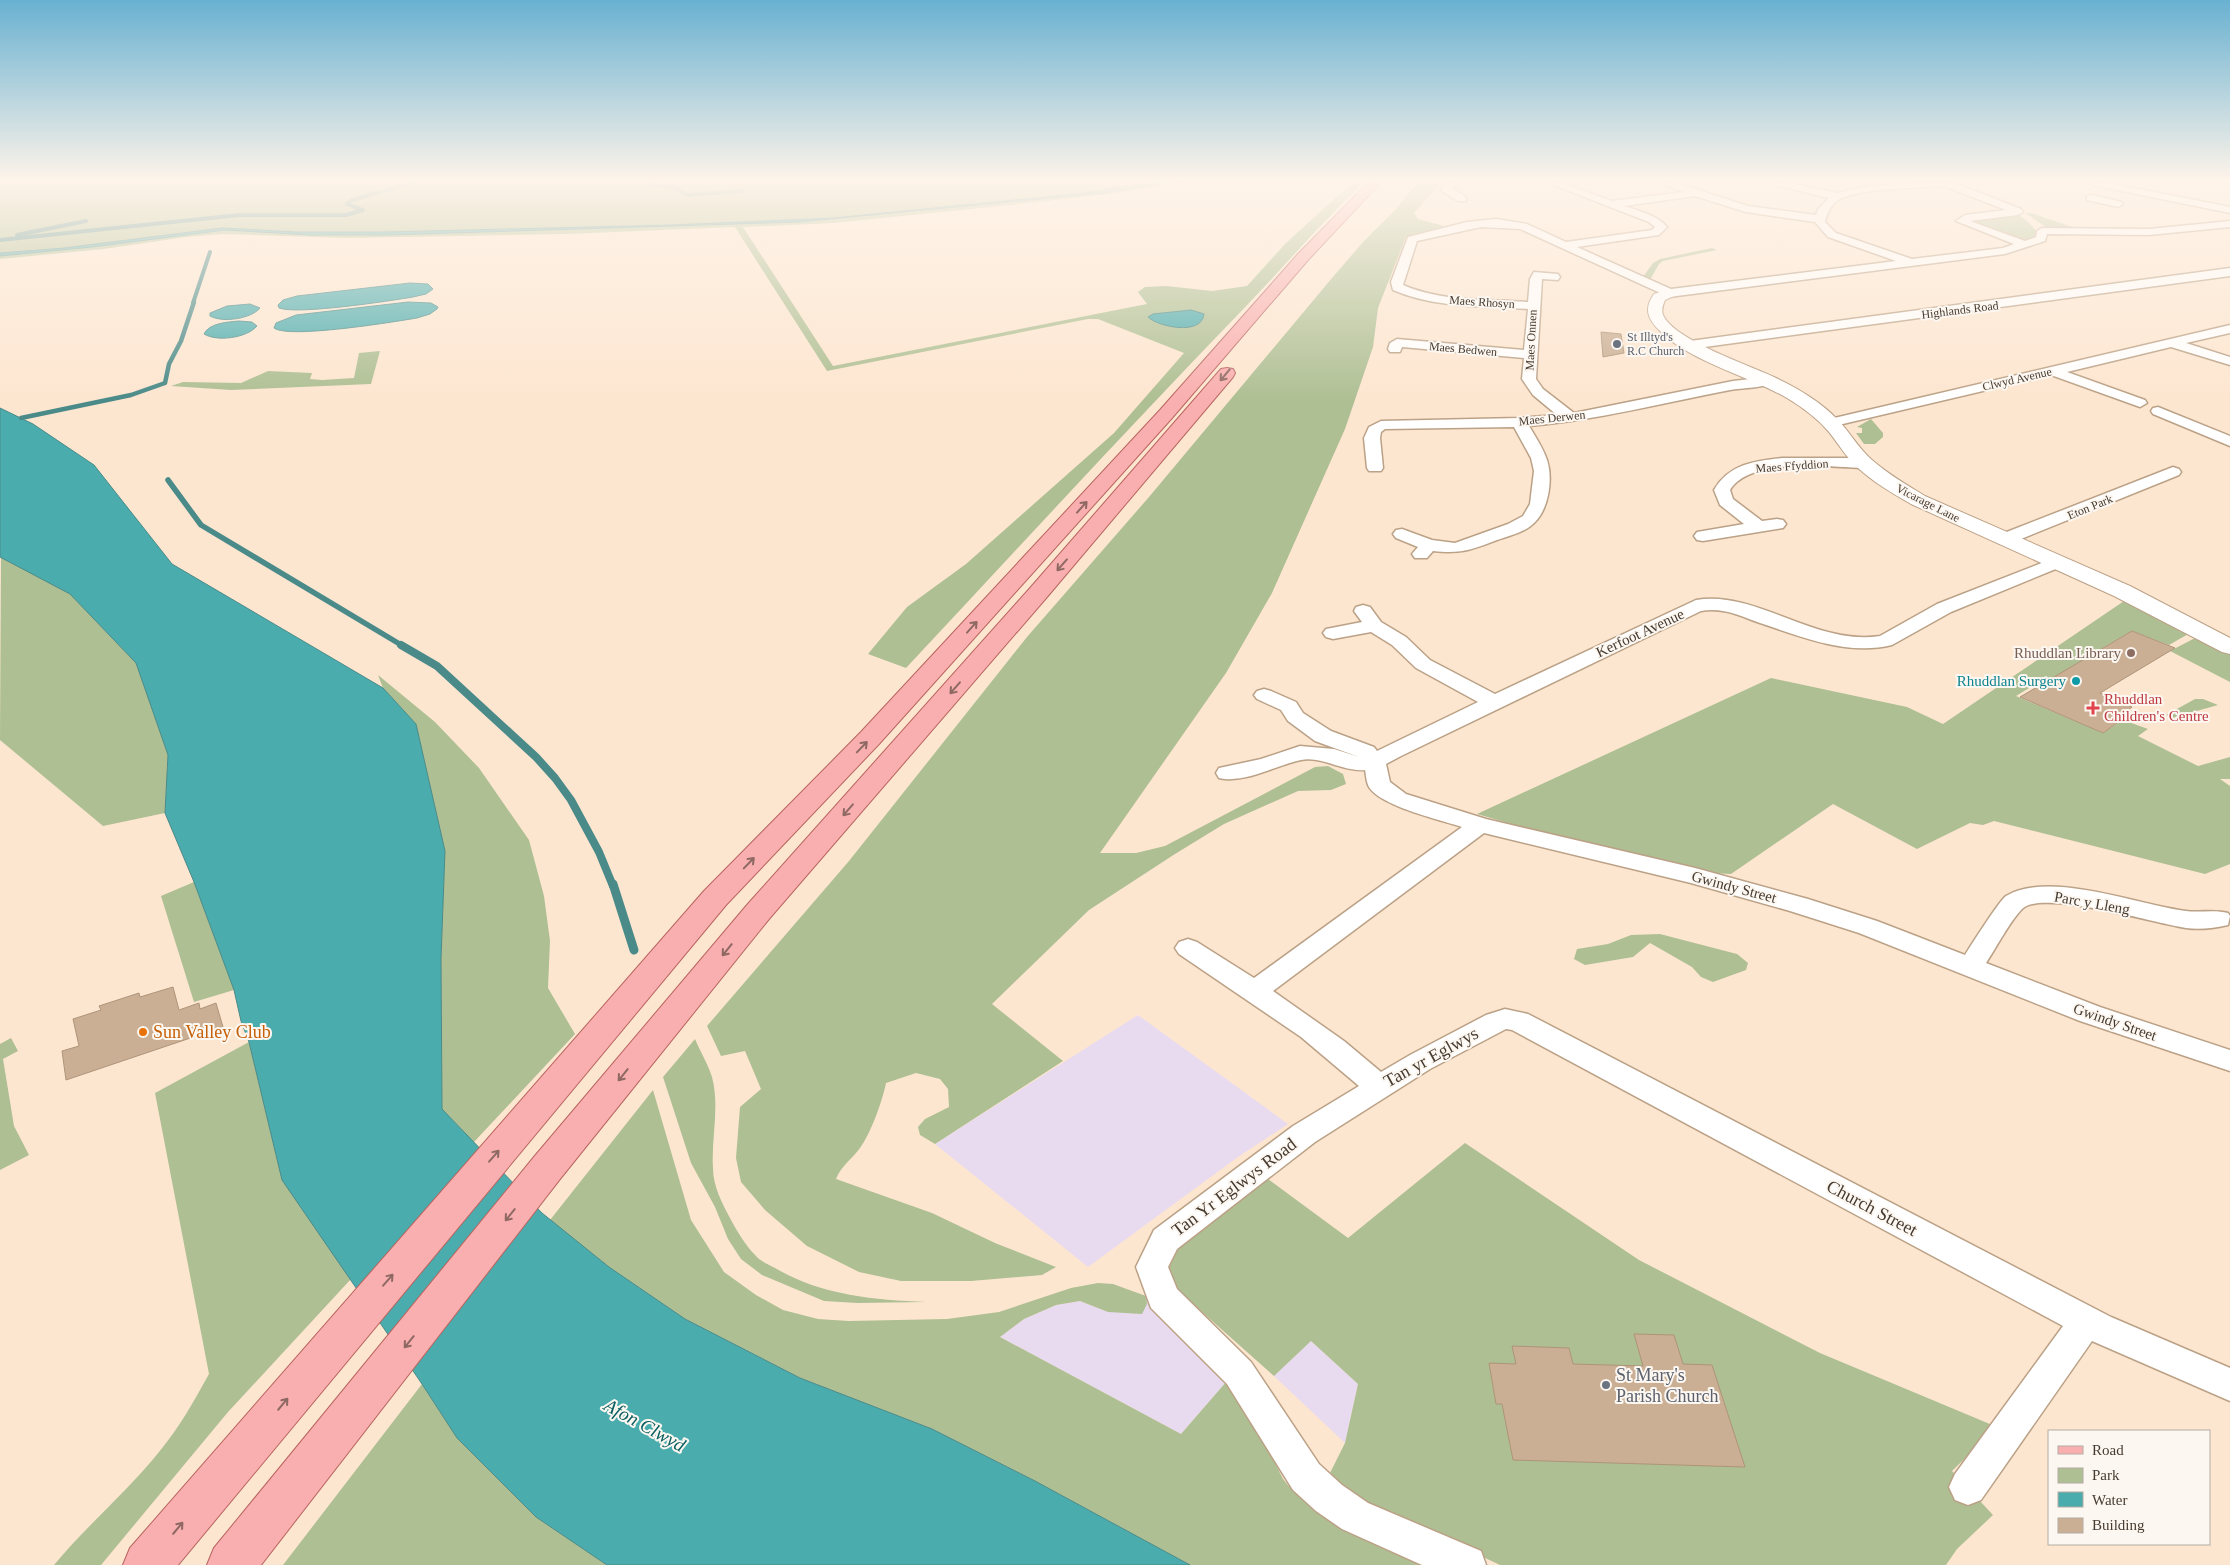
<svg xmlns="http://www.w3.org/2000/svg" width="2230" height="1565" font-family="Georgia,serif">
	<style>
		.industrial { fill: #e9dbef }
		.green { fill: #aebf93 }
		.water { fill: #4bacae; stroke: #4a8a88 }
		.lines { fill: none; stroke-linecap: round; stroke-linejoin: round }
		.stream-far4 { stroke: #4a8a88; stroke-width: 4 }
		.stream-far3 { stroke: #4a8a88; stroke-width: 4.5 }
		.stream-far2 { stroke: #4a8a88; stroke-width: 5.5 }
		.stream-far1 { stroke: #4a8a88; stroke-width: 8 }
		.stream { stroke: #4a8a88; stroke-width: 9 }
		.building { fill: #caaf94; stroke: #ae9479 }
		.street-casing { stroke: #bba186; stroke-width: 3 }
		.secondary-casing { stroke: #bba186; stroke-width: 2 }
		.primary-casing { stroke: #b8645f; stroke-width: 2 }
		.street { fill: #fff; fill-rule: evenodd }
		.secondary { fill: #fff; fill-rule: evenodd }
		.primary { fill: #f9afaf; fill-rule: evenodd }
		.oneway { stroke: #8e6963 }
		.worship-dot { fill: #6b7280; stroke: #fdf7f1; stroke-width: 2 }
		.education-dot { fill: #8d6e63; stroke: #fdf7f1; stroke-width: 2 }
		.culture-dot { fill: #0f9aa8; stroke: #fdf7f1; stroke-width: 2 }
		.health-dot { fill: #e0444e; stroke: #fdf7f1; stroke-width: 2 }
		.food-dot { fill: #e8710a; stroke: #fdf7f1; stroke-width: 2 }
		.labels { text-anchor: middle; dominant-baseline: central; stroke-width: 4; stroke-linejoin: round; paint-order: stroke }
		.far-street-label { font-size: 12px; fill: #463b30; stroke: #fdf7f1 }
		.far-worship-label { font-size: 12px; fill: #5b616d; stroke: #fdf7f1; text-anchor: start }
		.street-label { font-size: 15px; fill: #463b30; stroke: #fdf7f1 }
		.education-label { font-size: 15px; fill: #785e54; stroke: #fdf7f1; text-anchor: end }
		.culture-label { font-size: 15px; fill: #0d838f; stroke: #fdf7f1; text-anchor: end }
		.health-label { font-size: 15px; fill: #be3a42; stroke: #fdf7f1; text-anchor: start }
		.near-food-label { font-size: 18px; fill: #c56008; stroke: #fdf7f1; text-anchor: start }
		.near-street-label { font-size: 18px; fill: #463b30; stroke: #fdf7f1 }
		.near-worship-label { font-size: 18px; fill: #5b616d; stroke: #fdf7f1; text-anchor: start }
		.near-water-label { font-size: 19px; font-style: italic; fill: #0a5f61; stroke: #fdf7f1 }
	</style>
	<rect width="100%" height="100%" fill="#fde6d0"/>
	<g class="industrial">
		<polygon points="1138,1015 1288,1124 1238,1157 1088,1267 935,1144"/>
		<polygon points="1146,1296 1175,1319 1227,1381 1181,1434 1000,1337 1024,1319 1056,1305 1080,1301 1108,1312 1147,1304"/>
		<polygon points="1311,1341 1358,1384 1345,1443 1274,1376"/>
	</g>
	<g class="green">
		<polygon points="0,182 1095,182 1108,186 1158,182 1084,193 833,218 672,225 384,232 297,232 222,228 64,248 0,253"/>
		<path d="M 1173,182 L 1184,182 L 1110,194 L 1039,202 L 833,223 L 743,227 L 833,366 L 1147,304 L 1138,292 L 1145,287 L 1166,286 L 1212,291 L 1247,286 L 1285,244 L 1342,192 L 1355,182 L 1364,182 C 1324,220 1288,262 1250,302 C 1133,423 1020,546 906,668 L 868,654 L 907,607 L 966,564 L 1114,433 L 1184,353 L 1098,319 L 1088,319 L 827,371 L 735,227 L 566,234 L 345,238 L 222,234 L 186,237 L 104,249 L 0,259 L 0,256 L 92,247 L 225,230 L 389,235 L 798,222 L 1104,193 Z"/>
		<path d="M 1418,182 L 1442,182 L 1414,213 L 1418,219 L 1444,226 L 1406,237 L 1378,308 L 1373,347 L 1345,429 L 1272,593 L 1226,673 L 1100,853 L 1136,853 L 1165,846 L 1315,767 L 1328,766 L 1343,774 L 1346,784 L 1331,790 L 1298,791 L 1224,824 L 1175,854 L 1089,910 L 992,1004 L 1063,1061 L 935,1144 L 920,1135 L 918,1127 L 925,1119 L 949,1107 L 948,1089 L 940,1079 L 916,1073 L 886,1083 C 882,1102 871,1133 860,1148 C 852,1159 841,1166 836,1179 L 932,1213 L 995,1243 L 1056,1267 L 1042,1275 L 971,1281 L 901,1281 L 859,1272 L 807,1246 L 765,1210 L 741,1182 L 736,1158 L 740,1107 L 761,1089 L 745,1051 L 721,1056 L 707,1026 L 849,861 L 1027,637 L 1149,497 L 1332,278 L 1364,241 L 1397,208 Z"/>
		<polygon points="2025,213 2031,213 2078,229 2046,227"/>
		<path d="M 2015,214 C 2024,217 2032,225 2037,233 L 2035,239 L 2018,241 L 1967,220 Z"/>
		<polygon points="1712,248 1717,250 1663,261 1659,264 1650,280 1643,277 1653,263 1660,259"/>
		<polygon points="380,351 371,384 231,390 171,386 183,382 241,383 268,371 312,373 310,379 322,380 354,378 359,353"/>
		<polygon points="1871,419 1883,433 1883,437 1875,444 1864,444 1856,433 1862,433 1862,428 1857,427"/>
		<polygon points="1,556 70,594 136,663 168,755 165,813 103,826 0,740"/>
		<polygon points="2127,599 2190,633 2169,645 2132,631 2087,657 2084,660 2077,704 2034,685 2016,696 2103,733 2123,720 2148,729 2138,736 2198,766 2230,757 2230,779 2220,779 2230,786 2230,864 2205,874 1994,821 1983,825 1970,823 1917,849 1833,804 1731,874 1710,873 1587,846 1477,814 1771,678 1907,707 1943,724"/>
		<polygon points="2197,637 2230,655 2230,682 2170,651"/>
		<polygon points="378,675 435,722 479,768 529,840 544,896 550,941 548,988 575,1034 474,1142 442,1109 441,958 445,851 416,724 383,688"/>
		<polygon points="2195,699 2203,699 2218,705 2172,718 2166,715"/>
		<polygon points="194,882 234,990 194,1002 161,896"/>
		<polygon points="1660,934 1737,954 1748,963 1746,970 1713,982 1701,977 1692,967 1650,943 1633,957 1585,965 1574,959 1577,949 1608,944 1631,935"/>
		<polygon points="11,1038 18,1051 3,1059 14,1126 29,1155 0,1170 0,1044"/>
		<path d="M 695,1039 C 700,1051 708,1064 712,1077 C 720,1107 711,1138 713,1168 C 713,1186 722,1203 730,1218 C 737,1231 745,1245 756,1256 C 760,1261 769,1265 775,1268 C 821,1295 873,1300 926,1302 L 857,1303 L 824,1301 L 762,1275 L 741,1259 L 728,1239 L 715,1207 L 691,1163 L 663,1077 Z"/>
		<path d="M 249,1042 L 282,1180 L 351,1279 L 228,1412 L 101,1565 L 54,1565 C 87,1525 127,1492 159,1452 C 179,1428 194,1401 209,1374 L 155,1093 Z"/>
		<polygon points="653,1090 691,1220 724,1272 756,1295 783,1310 818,1319 849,1321 947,1319 999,1312 1071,1288 1098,1283 1113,1284 1146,1296 1147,1304 1142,1314 1108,1312 1080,1301 1056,1305 1024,1319 1000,1337 1181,1434 1227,1381 1249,1411 1283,1479 1292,1490 1438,1565 1190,1565 1035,1481 932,1429 800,1378 685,1319 609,1267 550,1220"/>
		<polygon points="1465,1143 1639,1260 1820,1353 1997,1427 1952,1471 1993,1515 1957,1549 1946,1565 1500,1565 1362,1500 1328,1477 1345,1443 1358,1384 1311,1341 1274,1376 1175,1288 1169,1268 1180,1245 1264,1176 1348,1238"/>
		<polygon points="422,1384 457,1438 536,1517 607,1565 283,1565"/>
	</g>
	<g class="water">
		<polygon points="1158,182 1173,182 1104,193 798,222 389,235 310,235 225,230 92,247 0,256 0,253 64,248 222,228 297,232 384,232 672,225 833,218 1084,193"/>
		<path d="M 410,283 L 428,284 L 433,289 L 426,294 L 413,297 C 389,301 298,315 279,308 L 278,305 L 283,300 L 297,296 Z"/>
		<path d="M 408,302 L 431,303 L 438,307 L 437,309 L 430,314 L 417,318 C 393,322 289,339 274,328 L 276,323 L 296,315 Z"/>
		<path d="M 250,304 L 260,308 C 251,319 222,323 210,316 L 210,313 L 227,306 Z"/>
		<path d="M 1191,310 L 1204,314 C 1202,336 1158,327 1148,317 L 1153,314 Z"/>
		<path d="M 239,321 L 252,322 L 257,326 C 247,338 217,342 204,334 C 209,323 228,322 239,321 Z"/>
		<polygon points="0,408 33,424 94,465 172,564 383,688 416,724 445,851 441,958 442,1109 542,1213 609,1267 685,1319 800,1378 932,1429 1035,1481 1190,1565 607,1565 536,1517 457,1438 422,1384 282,1180 249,1042 241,1021 234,990 194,882 165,813 168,755 136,663 70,594 0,557"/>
	</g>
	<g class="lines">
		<g class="stream-far4">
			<polyline points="654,182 652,185 673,187 688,195 742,191"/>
			<polyline points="17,235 86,221"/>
			<polyline points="0,240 239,215 346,215 363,210 347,204 352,200 415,182"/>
			<polyline points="193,303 210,252"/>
		</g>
		<polyline class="stream-far3" points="21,418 131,395 165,383 169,364 181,341 194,302"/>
		<polyline class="stream-far2" points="168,480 201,525 403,646"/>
		<polyline class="stream-far1" points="401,645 437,666 536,757 555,778 571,800 599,852 613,886"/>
		<polyline class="stream" points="613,884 634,950"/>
	</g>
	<g class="building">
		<polygon points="1601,332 1621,334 1624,353 1603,357"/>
		<polygon points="2132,631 2175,648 2100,693 2132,707 2116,719 2120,721 2103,733 2020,697"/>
		<polygon points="173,987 179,1010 199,1003 200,1009 216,1003 223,1027 66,1080 62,1051 79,1046 73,1019 101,1010 99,1006 139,993 140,997"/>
		<polygon points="1634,1334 1674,1335 1683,1364 1712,1365 1745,1467 1513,1460 1502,1404 1496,1404 1489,1363 1516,1364 1512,1346 1569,1348 1573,1364 1643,1366"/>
	</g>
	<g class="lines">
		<defs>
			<g id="street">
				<polygon points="1447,182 1457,182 1452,188 1466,197 1466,201 1458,201 1442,191 1441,189"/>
				<path d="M 1546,182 L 1559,182 L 1612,201 L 1684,192 L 1659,182 L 1673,182 L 1748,206 L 1816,215 L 1818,209 L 1829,198 L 1772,184 L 1770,182 L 1784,182 L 1837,193 L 1863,187 L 1925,182 L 1959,182 L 1957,184 L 2021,209 L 2023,212 L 2018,215 L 1970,221 L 2025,241 L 2036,237 L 2037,231 L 2042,228 L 2149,229 L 2230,221 L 2230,227 L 2149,235 L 2047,234 L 2045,241 L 2005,254 L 1669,297 L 1520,229 L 1481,227 L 1417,241 L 1403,285 C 1442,302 1487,299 1528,302 L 1530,279 L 1534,272 L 1558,274 L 1560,277 L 1558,280 L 1542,279 L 1536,379 L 1543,389 L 1574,413 L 1733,381 L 1767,377 L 1774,381 C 1768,388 1740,388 1730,390 C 1663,403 1597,420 1529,426 C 1535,436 1543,448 1547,460 C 1553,478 1549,508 1535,522 C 1526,532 1509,536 1497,540 C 1471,550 1461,554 1433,551 L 1427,558 L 1415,558 L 1412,554 L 1418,547 L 1396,538 L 1393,534 L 1396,530 L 1402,529 L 1432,540 L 1455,543 L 1508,524 L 1523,516 L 1530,504 L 1534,471 L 1531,458 L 1514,427 L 1385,429 L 1381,432 L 1380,438 L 1383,468 L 1381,471 L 1369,471 L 1367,468 L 1364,438 L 1369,427 L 1381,421 L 1519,418 L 1557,415 L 1533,395 L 1522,379 L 1524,358 L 1402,347 L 1400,352 L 1390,352 L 1388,349 L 1390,343 L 1397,339 L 1524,350 L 1528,309 C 1482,306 1435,308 1393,290 L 1391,282 L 1408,237 L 1467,222 L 1496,219 L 1527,224 L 1566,242 L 1652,230 L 1655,227 L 1649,222 ZM 1944,186 L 2006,210 L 1965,215 L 1956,221 L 2014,244 L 2003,248 L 1912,259 L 1836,233 L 1825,222 C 1827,213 1832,202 1842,198 C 1866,188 1917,188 1944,186 ZM 1695,196 L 1746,212 L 1815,222 L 1828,237 L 1896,261 L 1671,289 L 1577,247 L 1659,235 L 1667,227 C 1657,215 1639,211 1624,206 Z"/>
				<polygon points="2087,182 2104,182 2230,207 2230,213 2092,185"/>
				<polygon points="2091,195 2122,202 2123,204 2118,207 2087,200 2087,196"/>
				<polygon points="2230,268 2230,276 1690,349 1683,345 1690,341"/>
				<polygon points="2230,325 2230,333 2186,343 2230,357 2230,365 2171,347 2067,372 2145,400 2147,403 2140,407 2051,375 1830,427 1825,426 1823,423 1825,420 1830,419"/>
				<polygon points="2158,407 2230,436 2230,446 2153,414 2151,411 2153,408"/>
				<path d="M 1782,458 L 1863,458 L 1869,460 L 1871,463 L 1869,466 L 1863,468 C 1829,467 1749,457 1730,490 L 1733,499 L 1762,521 L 1777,519 L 1783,520 L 1786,524 L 1783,528 L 1703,541 L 1697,540 L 1694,536 L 1697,532 L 1744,524 L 1720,505 L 1714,490 C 1729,464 1754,461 1782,458 Z"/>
				<polygon points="2173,467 2179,469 2181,472 2179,475 2011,543 1999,543 1996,539 1999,535"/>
				<path d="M 2057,557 L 2063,558 L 2066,562 L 2063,566 L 1951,612 L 1892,645 C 1848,656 1802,637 1760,623 C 1740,616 1723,607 1701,611 L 1401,756 L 1386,764 L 1390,782 L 1406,794 L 1486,819 L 1695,868 L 1808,899 L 1877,921 L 1965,955 C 1971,945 2000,900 2006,896 C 2050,870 2138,905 2186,911 C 2200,913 2214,909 2228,913 L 2230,916 L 2228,925 C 2215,928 2199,930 2186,928 C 2157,924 2042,889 2022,909 C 2010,921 1996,948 1986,963 L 2100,1007 L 2230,1050 L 2230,1071 L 2080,1021 L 1859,933 L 1790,911 L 1691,883 L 1484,833 L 1273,991 L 1344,1041 L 1381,1072 L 1410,1055 L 1486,1015 L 1505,1009 L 1528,1014 L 2111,1317 L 2230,1368 L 2230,1401 L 2092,1341 L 1981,1500 L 1968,1505 L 1955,1500 L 1949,1487 L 1955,1474 L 2063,1326 L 1512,1030 L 1506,1029 L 1430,1069 L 1315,1142 L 1177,1249 L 1168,1267 L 1177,1289 L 1251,1362 L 1319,1464 L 1342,1485 L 1368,1503 L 1481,1551 L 1486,1565 L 1422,1565 L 1342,1529 L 1316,1511 L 1293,1490 L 1227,1384 L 1151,1308 L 1136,1267 L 1154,1230 L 1293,1126 L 1359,1086 L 1301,1037 L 1179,954 L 1175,948 L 1179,942 L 1188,939 L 1197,942 L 1254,978 L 1462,827 C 1441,820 1376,805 1368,785 C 1366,780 1366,774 1365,770 C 1343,772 1323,756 1301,760 C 1276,765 1245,784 1219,778 L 1216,773 L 1219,768 L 1261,759 L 1300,746 L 1334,749 L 1359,757 L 1315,741 L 1288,721 L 1281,710 L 1257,699 L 1254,695 L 1257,691 L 1264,689 L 1271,691 L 1296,702 L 1303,713 L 1331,731 L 1374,747 L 1377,751 L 1478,702 L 1416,668 L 1392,645 L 1371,632 L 1333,639 L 1326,637 L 1323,633 L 1326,629 L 1362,622 L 1354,611 L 1356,607 L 1363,605 L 1370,607 L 1381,622 L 1406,637 L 1430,660 L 1495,694 L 1696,600 C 1757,590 1815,646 1880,636 L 1937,604 Z"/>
			</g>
			<path id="secondary" d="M 1669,289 L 1674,290 L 1676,293 L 1674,296 L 1665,300 C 1663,305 1661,310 1663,315 C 1674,340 1749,365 1774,377 C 1797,388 1820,401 1837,419 C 1850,432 1858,448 1872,460 C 1888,474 1907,485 1925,496 L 2130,586 L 2230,638 L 2230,654 L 2222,652 L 2114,596 L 1911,504 C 1892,493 1873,482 1857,467 C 1846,457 1838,443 1829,432 C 1817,418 1802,407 1787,398 C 1749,376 1688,361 1659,330 C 1647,318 1644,308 1654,294 Z"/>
			<g id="primary">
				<polygon points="1369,182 1381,182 1308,260 1172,418 879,744 726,905 178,1565 123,1565 130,1548 704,891 861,732 1160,410 1298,254"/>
				<polygon points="1227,368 1233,369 1235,373 1233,377 1047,597 769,919 560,1179 261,1565 207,1565 214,1548 534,1157 747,905 1031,587 1221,369"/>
			</g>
		</defs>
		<use href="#street" class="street-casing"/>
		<use href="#secondary" class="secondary-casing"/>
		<use href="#primary" class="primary-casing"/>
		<use href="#street" class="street"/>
		<use href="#secondary" class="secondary"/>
		<use href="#primary" class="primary"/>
	</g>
	<defs><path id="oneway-shaft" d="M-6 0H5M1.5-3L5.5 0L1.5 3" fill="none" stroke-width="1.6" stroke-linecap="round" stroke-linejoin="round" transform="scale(1.25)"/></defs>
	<g class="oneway">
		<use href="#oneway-shaft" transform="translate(1225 375) rotate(130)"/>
		<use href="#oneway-shaft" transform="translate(1082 507) rotate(-48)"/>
		<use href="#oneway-shaft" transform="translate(1062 565) rotate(131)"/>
		<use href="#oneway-shaft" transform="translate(972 627) rotate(-48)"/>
		<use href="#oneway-shaft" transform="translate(955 688) rotate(131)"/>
		<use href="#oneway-shaft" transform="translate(862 747) rotate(-46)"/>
		<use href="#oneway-shaft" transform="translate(848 810) rotate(131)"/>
		<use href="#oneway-shaft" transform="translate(749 863) rotate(-46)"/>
		<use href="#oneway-shaft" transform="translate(727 950) rotate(129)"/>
		<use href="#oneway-shaft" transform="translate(623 1075) rotate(129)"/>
		<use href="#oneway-shaft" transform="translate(494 1156) rotate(-49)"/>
		<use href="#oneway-shaft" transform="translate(510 1215) rotate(129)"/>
		<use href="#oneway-shaft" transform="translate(388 1280) rotate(-49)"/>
		<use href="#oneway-shaft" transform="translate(409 1342) rotate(129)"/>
		<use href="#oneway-shaft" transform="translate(283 1404) rotate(-50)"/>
		<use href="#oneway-shaft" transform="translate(178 1528) rotate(-50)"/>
	</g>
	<linearGradient id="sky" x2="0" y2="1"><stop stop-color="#69b1d1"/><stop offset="0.45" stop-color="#fef4ea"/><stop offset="1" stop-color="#fef4ea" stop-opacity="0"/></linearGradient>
	<rect width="2230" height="401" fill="url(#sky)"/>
	<g class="worship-dot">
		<circle cx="1617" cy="344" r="5"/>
		<circle cx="1606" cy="1385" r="5"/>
	</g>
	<circle class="education-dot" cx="2131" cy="653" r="5"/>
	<circle class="culture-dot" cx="2076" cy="681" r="5"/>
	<path class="health-dot" d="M2090.5 700.5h5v5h5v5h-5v5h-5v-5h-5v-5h5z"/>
	<circle class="food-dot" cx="143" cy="1032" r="5"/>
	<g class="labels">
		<g class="far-street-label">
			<text transform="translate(1482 302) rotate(4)">Maes Rhosyn</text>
			<text transform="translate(1960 310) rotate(-7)">Highlands Road</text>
			<text transform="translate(1531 340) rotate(-87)">Maes Onnen</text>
			<text transform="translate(1463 349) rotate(5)">Maes Bedwen</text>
			<text transform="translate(2017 379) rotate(-13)">Clwyd Avenue</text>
			<text transform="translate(1552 418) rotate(-6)">Maes Derwen</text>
			<text transform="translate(1792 466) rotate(-4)">Maes Ffyddion</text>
			<text transform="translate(1928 503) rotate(27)">Vicarage Lane</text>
			<text transform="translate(2090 507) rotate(-22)">Eton Park</text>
		</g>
		<g class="far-worship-label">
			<text x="1627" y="337">St Illtyd's<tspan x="1627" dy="14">R.C Church</tspan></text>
		</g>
		<g class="street-label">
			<text transform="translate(1640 633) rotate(-25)">Kerfoot Avenue</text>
			<text transform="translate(1734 887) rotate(15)">Gwindy Street</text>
			<text transform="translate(2092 903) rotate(10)">Parc y Lleng</text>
			<text transform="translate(2115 1022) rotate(19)">Gwindy Street</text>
		</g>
		<g class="education-label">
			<text x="2121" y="653">Rhuddlan Library</text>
		</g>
		<g class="culture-label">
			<text x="2066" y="681">Rhuddlan Surgery</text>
		</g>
		<g class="health-label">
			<text x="2104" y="699">Rhuddlan<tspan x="2104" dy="17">Children's Centre</tspan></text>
		</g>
		<g class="near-food-label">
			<text x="153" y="1032">Sun Valley Club</text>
		</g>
		<g class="near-street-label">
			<text transform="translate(1431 1057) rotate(-29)">Tan yr Eglwys</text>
			<text transform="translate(1234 1187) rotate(-37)">Tan Yr Eglwys Road</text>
			<text transform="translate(1872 1208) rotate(28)">Church Street</text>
		</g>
		<g class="near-worship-label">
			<text x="1616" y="1375">St Mary's<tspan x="1616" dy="21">Parish Church</tspan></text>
		</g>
		<g class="near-water-label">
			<text transform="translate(645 1425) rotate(29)">Afon Clwyd</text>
		</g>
	</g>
	<rect x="2048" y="1430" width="162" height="115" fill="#fdf7f1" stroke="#b4aca4"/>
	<rect x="2058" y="1446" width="25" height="8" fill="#f9afaf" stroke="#b4aca4"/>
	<text x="2092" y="1455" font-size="15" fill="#463b30">Road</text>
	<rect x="2058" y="1468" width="25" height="15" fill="#aebf93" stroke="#b4aca4"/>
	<text x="2092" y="1480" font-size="15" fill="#463b30">Park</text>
	<rect x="2058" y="1492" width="25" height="15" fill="#4bacae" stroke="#b4aca4"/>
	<text x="2092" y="1505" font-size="15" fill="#463b30">Water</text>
	<rect x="2058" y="1518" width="25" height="15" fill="#caaf94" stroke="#b4aca4"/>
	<text x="2092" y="1530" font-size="15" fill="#463b30">Building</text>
</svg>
